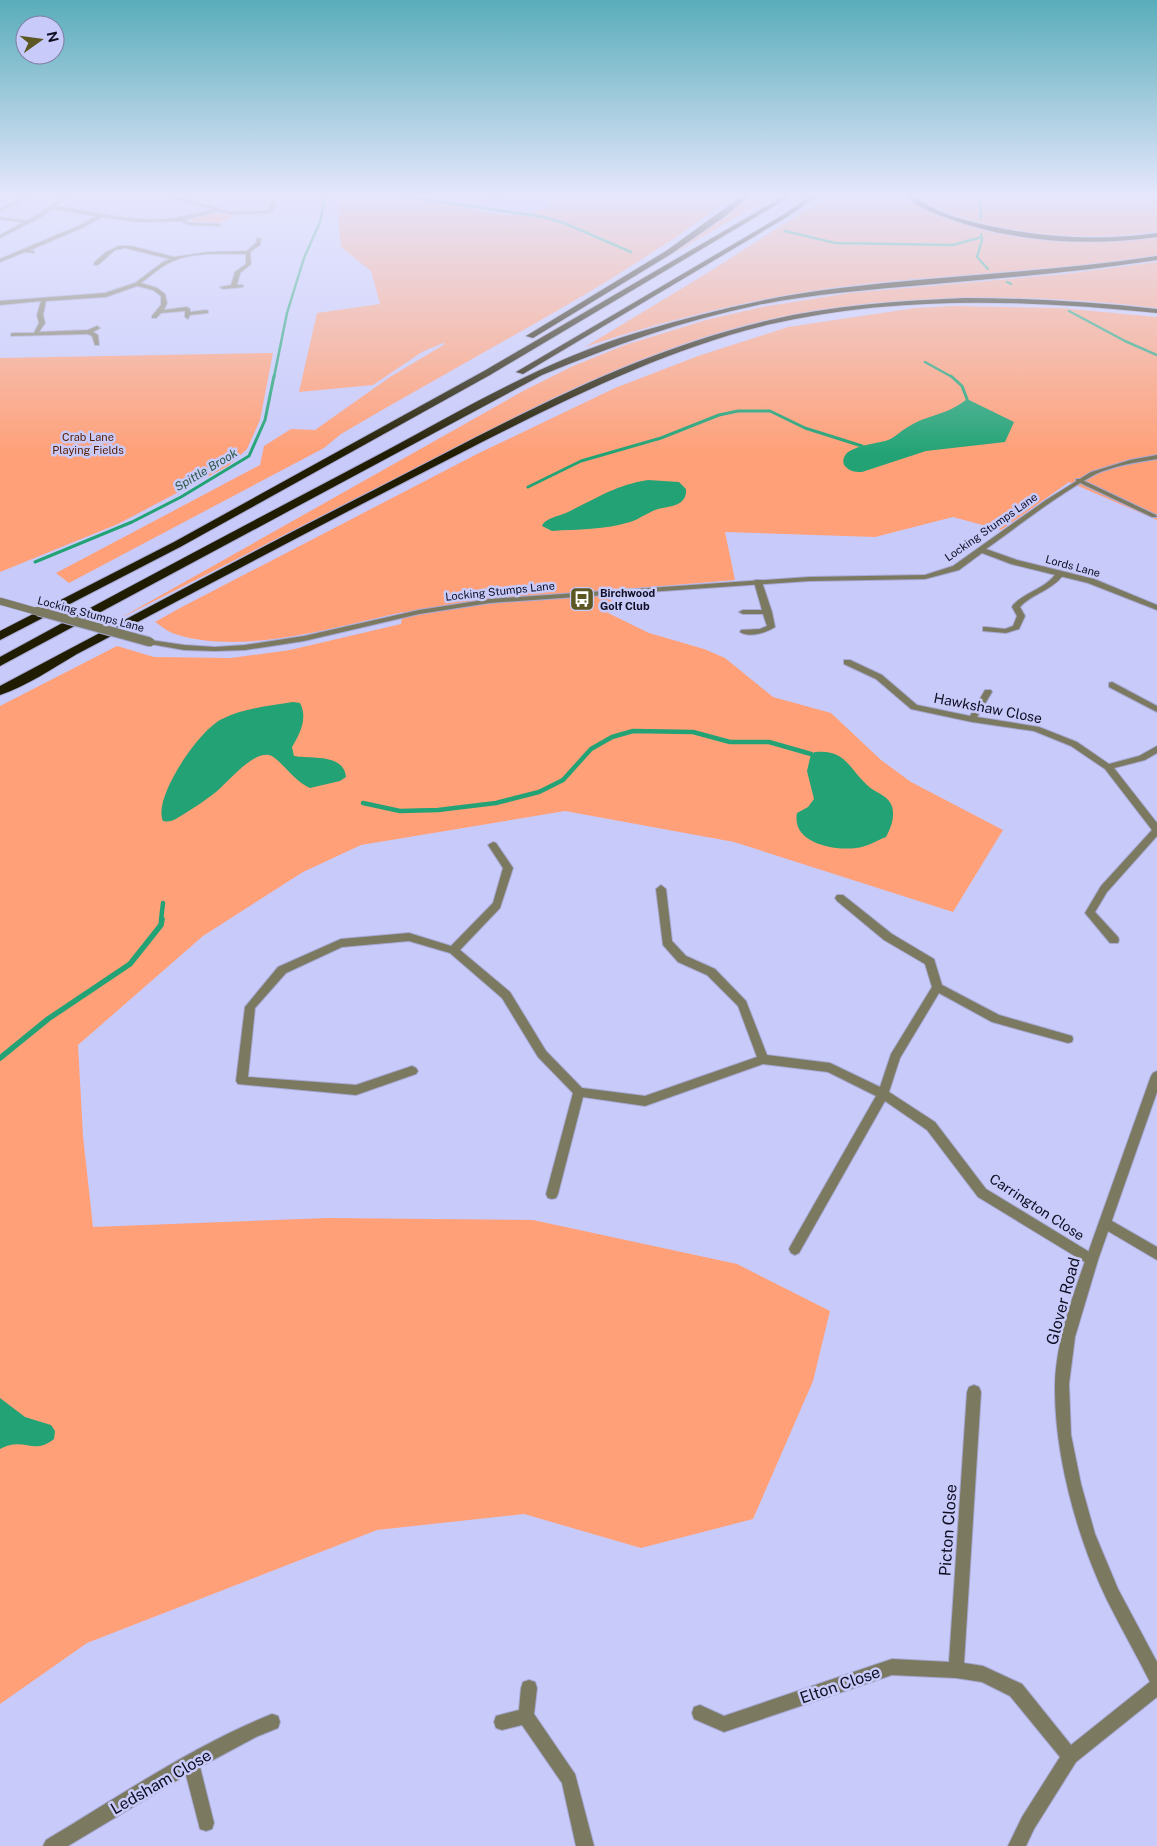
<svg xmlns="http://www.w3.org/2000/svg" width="1157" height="1846" font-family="'Public Sans',sans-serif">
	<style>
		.green { fill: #ffa078 }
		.water { fill: #23a375 }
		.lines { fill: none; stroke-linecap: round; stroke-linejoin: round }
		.stream-far3 { stroke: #23a375; stroke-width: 2.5 }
		.stream-far2 { stroke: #23a375; stroke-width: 3 }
		.stream-far1 { stroke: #23a375; stroke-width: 4.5 }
		.stream { stroke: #23a375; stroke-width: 5.5 }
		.minor-casing { stroke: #a7a8d3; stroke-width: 2 }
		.tertiary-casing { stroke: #a7a8d3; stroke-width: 2 }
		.motorway-casing { stroke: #a7a8d3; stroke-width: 2 }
		.minor { fill: #7b795f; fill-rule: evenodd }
		.tertiary { fill: #7b795f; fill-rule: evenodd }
		.motorway { fill: #201c00; fill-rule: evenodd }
		.tertiary-bridge-far1-casing { stroke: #a7a8d3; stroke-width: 8; stroke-linecap: butt }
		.tertiary-bridge-casing { stroke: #a7a8d3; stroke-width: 11; stroke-linecap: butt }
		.tertiary-bridge-far1 { stroke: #7b795f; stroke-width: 7 }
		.tertiary-bridge { stroke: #7b795f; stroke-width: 9 }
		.labels { text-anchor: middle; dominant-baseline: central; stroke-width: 5; stroke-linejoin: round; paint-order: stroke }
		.far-park-label { font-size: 11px; fill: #561c00; stroke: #c8cafa }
		.far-street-label { font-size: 11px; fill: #0f0e23; stroke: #c8cafa }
		.far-poi-label { font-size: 11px; font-weight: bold; fill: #0f0e23; stroke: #c8cafa; text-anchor: start }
		.far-water-label { font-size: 12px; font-style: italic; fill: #2b5a46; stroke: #c8cafa }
		.street-label { font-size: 14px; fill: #0f0e23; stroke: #c8cafa }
		.near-street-label { font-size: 16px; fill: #0f0e23; stroke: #c8cafa }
	</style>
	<rect width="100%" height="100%" fill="#c8cafa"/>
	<g class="green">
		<path d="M 349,196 L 395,196 L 446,202 L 494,214 L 526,215 L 552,205 L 545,196 L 732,196 C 692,229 648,255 604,283 C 517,335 428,383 341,434 L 324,448 L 69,583 L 56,573 L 260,465 L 264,446 L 291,429 L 315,430 L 390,377 L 445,344 L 443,343 L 422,352 L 373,385 L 299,392 L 317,313 L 380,304 L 371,271 L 341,247 L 339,225 L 339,204 Z"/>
		<polygon points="750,196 772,196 659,262 712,226"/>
		<path d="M 828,196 L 904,196 C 937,218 977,225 1016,232 C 1065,240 1108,245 1157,237 L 1157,256 C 1070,272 980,273 892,281 C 787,291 685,313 585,347 L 704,275 Z"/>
		<path d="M 917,196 L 1157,196 L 1157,231 C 1089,243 975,235 917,196 Z"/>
		<polygon points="212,213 235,215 219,223 188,221"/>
		<path d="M 1157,262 L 1157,308 C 1018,291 878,293 742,327 C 647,351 558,398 470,441 C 352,500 235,560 117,620 L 525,390 L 573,366 L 625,345 L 706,320 L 762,307 L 849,293 L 1065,274 Z"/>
		<path d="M 954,306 L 1060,308 L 1157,317 L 1157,520 L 1069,482 L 1001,530 L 953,517 L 875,537 L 725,532 L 735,580 L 614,590 L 608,613 L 649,633 L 704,649 L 725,658 L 773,697 L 831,713 L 881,760 L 911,782 L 1003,830 L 953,912 L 734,842 L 565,811 L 361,845 L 303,872 L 203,936 L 78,1045 L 83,1136 L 93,1227 L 328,1218 L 533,1220 L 737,1264 L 830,1311 L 813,1381 L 753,1519 L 641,1548 L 524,1514 L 377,1530 L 87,1643 L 0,1704 L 0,706 L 117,646 L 154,657 L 231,658 L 290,650 L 401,624 L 403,612 C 335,627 242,656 175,634 C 168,632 161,626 155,622 L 180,608 L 479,453 L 615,388 L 698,356 L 788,327 L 915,308 Z"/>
		<polygon points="273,353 260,420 247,449 228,466 118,524 0,572 0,358"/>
	</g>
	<g class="water">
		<path d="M 967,399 L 1014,422 L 1005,442 L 926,451 L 862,472 C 857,472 851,472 847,468 C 841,464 843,456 848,452 C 859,445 873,444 885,441 C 894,439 900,431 908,427 C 928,414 946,416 967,399 Z"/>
		<path d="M 648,480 L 679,482 L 686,489 C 687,506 671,506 658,509 C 648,512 640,519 630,522 C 606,530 577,529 552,531 L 542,526 C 545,518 560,516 568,512 C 597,498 616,485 648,480 Z"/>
		<path d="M 293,702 L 300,703 C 308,718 300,734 292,747 L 294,756 C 309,759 344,753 346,777 L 340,781 L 310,788 C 293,781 279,757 269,755 C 252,752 228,782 216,792 C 206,800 195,807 184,814 C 177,818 172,823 163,821 C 152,798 200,729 222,719 C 244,708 269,706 293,702 Z"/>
		<path d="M 815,752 C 845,749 848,767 867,785 C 874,792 887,795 891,804 C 896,815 891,828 886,837 C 876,841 866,847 856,848 C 834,851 791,843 797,813 L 808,807 L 814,799 L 807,771 L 811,754 Z"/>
		<path d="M 0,1398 L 25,1417 L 51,1425 L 55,1431 L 54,1439 C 33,1456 25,1436 0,1449 Z"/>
	</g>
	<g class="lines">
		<g class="stream-far3">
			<polyline points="401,196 544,217 564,223 631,252"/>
			<polyline points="976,196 980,205 981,219"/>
			<polyline points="785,231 835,243 953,245 982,237"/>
			<polyline points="981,234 982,240 977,257 988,269"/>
			<polyline points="1007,282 1011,284"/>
			<polyline points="1069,311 1125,341 1157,355"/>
			<polyline points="925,362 952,377"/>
			<polyline points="274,377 287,313 304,258 320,222 325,196"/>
		</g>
		<g class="stream-far2">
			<polyline points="951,376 962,386 967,399"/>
			<polyline points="528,487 581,461 661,438 719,415 738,411 770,411 805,428 862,446"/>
			<polyline points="35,562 132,522 181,497 249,456 265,420 274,376"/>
		</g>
		<g class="stream-far1">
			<polyline points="363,803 400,811 438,810 496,803 539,792 563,780 591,749 612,737 633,731 693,732 730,742 769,742 811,754"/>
			<polyline points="161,920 163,903"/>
		</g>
		<polyline class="stream" points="0,1058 48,1019 130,964 161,925 162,919"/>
		<defs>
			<g id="minor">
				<polygon points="26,196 31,196 0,212 0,209"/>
				<path d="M 171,196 L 183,198 L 191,196 L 191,198 L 188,199 L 229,212 L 267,211 L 272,201 L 276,202 L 273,211 L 268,213 L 229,214 L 218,211 L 185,220 L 190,223 L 221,224 L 219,226 L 189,225 L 180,221 L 141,222 L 102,217 L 82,228 L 30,250 L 34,251 L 34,253 L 25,252 L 0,262 L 0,259 L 78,226 L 97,216 L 52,209 L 50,207 C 71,206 92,213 112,216 C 153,222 173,221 213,209 L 169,198 Z"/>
				<polygon points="499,196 503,196 497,202 482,200 484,199 494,200"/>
				<polygon points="0,217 28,221 30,222 28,223 0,219"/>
				<path d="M 257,238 L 261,239 L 260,245 L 250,252 L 251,264 L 240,273 L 237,285 L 243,285 L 243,287 L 223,289 L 220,287 L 231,285 L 235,272 L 246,264 L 246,254 C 221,254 189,251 167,264 C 158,269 149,277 141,283 L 157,288 L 165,294 L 167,303 L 164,310 L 187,307 L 190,309 L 190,312 L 206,310 L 208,311 L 208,313 L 190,315 L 188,319 L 185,317 L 185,311 L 161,313 L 156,318 L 152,318 L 152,316 L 161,305 L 161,296 L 153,290 L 137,286 L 106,297 L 46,301 L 43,315 L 45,323 L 39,332 L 88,330 L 97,326 L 100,328 L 93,332 L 98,335 L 99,345 L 95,345 L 92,336 L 88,334 L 11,336 L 11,334 L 13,333 L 34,333 L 39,323 L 37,315 L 41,301 L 0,305 L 0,301 L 105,293 L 135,283 L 163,262 L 170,259 L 125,248 L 115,250 L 98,265 L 94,265 L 94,263 L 106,252 L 119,246 L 131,246 L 174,257 L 209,252 L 247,251 L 256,243 Z"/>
				<polygon points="1076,479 1080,479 1156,515 1157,517 1152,517 1076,481"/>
				<path d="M 1057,572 L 1060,572 L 1064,574 C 1052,591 1033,593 1020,607 L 1025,616 L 1019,629 L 1006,633 L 983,631 L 983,627 L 986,627 L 1005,629 L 1013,626 L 1017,616 L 1012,607 L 1013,605 C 1026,591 1046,589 1057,572 Z"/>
				<path d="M 755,580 L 761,580 L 762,582 L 772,612 L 775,627 C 766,633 749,638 740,632 L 741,630 L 760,629 L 767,626 L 763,614 L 743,614 L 739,612 L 743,610 L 762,610 L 754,582 Z"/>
				<polygon points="844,660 850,660 882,675 917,705 970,716 985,690 991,690 992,692 977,717 1039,727 1077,742 1109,764 1139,756 1157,746 1157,753 1145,760 1114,768 1157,823 1157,836 1107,892 1095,912 1118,937 1119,940 1118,943 1110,943 1085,913 1101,886 1152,830 1105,769 1071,746 1034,731 972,722 911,709 876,679 844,664"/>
				<polygon points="1112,682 1157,706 1157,712 1109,687 1109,683"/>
				<polygon points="493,842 496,843 513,868 500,908 460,950 510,992 546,1051 582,1088 645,1096 757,1057 738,1006 707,975 678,962 663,945 656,889 661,885 666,889 672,941 686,956 715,969 746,1001 767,1055 830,1063 880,1087 891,1054 932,987 925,964 884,940 837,901 835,898 837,895 843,895 892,934 934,959 942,985 999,1015 1072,1036 1073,1039 1072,1042 1068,1043 992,1022 939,993 900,1058 889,1092 935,1122 986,1189 1096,1256 1098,1260 1096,1264 1092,1266 1088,1264 978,1197 927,1130 885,1101 799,1253 795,1255 791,1253 789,1249 791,1245 876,1096 828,1072 763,1064 645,1106 583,1097 558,1194 556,1198 552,1199 548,1198 546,1194 573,1093 538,1057 502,998 450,953 409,941 342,947 286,973 255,1008 248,1077 356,1085 412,1066 416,1068 418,1071 416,1074 356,1095 238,1084 236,1081 245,1007 278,967 341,939 409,933 451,946 493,903 503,868 488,845"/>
				<polygon points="1105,1217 1157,1247 1157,1260 1101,1227 1099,1223 1101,1219"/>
				<polygon points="974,1385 979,1387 981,1392 964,1663 983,1666 1022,1684 1071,1745 1151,1681 1157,1679 1157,1697 1076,1762 1034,1829 1026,1846 1008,1846 1022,1817 1060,1757 1010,1696 982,1682 956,1678 892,1675 724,1732 694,1719 692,1713 694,1707 700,1705 724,1716 892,1659 949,1662 967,1392 969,1387"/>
				<polygon points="529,1680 535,1682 537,1688 534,1714 575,1774 594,1846 576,1846 562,1783 522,1725 502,1730 496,1728 494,1722 496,1716 519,1710 521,1688 523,1682"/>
				<path d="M 272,1714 L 278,1716 L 280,1722 L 278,1728 L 256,1737 L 200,1767 L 214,1823 L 212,1829 L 206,1831 L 200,1829 L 186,1775 L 68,1846 L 43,1846 L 46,1840 C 120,1796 192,1746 272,1714 Z"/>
			</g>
			<g id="tertiary">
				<polygon points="65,196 69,196 41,217 0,238 0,235 37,215"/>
				<path d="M 1157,455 L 1157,459 C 1137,462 1112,466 1094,475 C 1056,496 1021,524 986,549 L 1017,560 L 1094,579 L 1157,605 L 1157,610 L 1088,583 L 1011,564 L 982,553 L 959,570 L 925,579 L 809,581 L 490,603 L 419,614 L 304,641 L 245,650 L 215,651 L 184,650 L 150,644 L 146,642 L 150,640 L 184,645 L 215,647 L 245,645 L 304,636 L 419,610 L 490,599 L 809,577 L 925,575 L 953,566 L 1046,500 L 1091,472 L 1130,460 Z"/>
				<path d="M 1157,1071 L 1157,1092 L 1098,1260 L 1075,1337 L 1069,1384 L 1071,1435 L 1081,1484 L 1095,1534 L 1118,1589 L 1157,1662 L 1157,1686 L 1151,1684 C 1137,1656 1121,1628 1107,1600 C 1077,1538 1054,1454 1055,1385 C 1056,1336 1078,1282 1094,1236 C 1113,1183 1132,1129 1151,1076 L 1153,1073 Z"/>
			</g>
			<g id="motorway">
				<polygon points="742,196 749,196 724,217 671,254 533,338 526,336 666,251"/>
				<polygon points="784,196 791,196 490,375 182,546 0,640 0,631 174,542 484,371"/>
				<polygon points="810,196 817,196 787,217 523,374 516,372 783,215"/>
				<path d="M 906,196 C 917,196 923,203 933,208 C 942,213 954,217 965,220 C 1027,237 1093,242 1157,233 L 1157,237 C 1086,247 1009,242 942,216 C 930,212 914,205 906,196 Z"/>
				<path d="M 1157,256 L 1157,260 C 1079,272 1002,278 923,285 C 868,290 813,294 758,305 C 684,320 612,346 542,375 L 0,666 L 0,657 C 126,588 253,521 380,454 C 464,409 547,359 639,332 C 705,312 772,296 840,288 C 946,275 1052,272 1157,256 Z"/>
				<path d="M 964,298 C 1028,298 1092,302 1157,309 L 1157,313 C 1029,300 898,295 771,324 C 669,348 575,395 482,442 C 400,484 319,526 238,569 C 184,597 131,626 77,654 C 53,668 27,686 0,695 L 0,686 C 124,620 248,554 374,490 C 501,425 629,352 770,320 C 834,305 899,301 964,298 Z"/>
			</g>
		</defs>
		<use href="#minor" class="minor-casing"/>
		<use href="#tertiary" class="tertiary-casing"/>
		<use href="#motorway" class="motorway-casing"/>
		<use href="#minor" class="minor"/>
		<use href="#tertiary" class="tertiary"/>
		<use href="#motorway" class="motorway"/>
		<defs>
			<polyline id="tertiary-bridge-far1" points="0,601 42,613"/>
			<polyline id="tertiary-bridge" points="38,611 150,642"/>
		</defs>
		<use href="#tertiary-bridge-far1" class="tertiary-bridge-far1-casing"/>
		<use href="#tertiary-bridge" class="tertiary-bridge-casing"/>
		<use href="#tertiary-bridge-far1" class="tertiary-bridge-far1"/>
		<use href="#tertiary-bridge" class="tertiary-bridge"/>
	</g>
	<linearGradient id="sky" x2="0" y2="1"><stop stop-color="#59adba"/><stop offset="0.43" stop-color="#e6e7fd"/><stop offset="1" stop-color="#e6e7fd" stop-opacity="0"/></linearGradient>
	<rect width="1157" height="454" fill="url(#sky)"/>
	<defs>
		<symbol id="bus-square" viewBox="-11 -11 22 22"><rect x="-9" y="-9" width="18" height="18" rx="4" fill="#5c5723" stroke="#c8cafa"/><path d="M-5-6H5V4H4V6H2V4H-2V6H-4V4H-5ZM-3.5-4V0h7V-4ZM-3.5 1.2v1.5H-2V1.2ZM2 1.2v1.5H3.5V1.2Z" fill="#fff"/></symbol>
	</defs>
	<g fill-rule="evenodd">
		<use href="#bus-square" x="568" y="585" width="28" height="28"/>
	</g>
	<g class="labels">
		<g class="far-park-label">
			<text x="88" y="437">Crab Lane<tspan x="88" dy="13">Playing Fields</tspan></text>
		</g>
		<g class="far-street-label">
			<text transform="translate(991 527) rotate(-35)">Locking Stumps Lane</text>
			<text transform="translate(1073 566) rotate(15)">Lords Lane</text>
			<text transform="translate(500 591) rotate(-6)">Locking Stumps Lane</text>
			<text transform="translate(91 614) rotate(15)">Locking Stumps Lane</text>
		</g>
		<g class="far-poi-label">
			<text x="600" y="593">Birchwood<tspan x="600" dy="13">Golf Club</tspan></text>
		</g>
		<g class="far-water-label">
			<text transform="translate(206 470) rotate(-31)">Spittle Brook</text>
		</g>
		<g class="street-label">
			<text transform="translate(988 708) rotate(11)">Hawkshaw Close</text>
			<text transform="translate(1037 1207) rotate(33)">Carrington Close</text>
		</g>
		<g class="near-street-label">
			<text transform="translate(1063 1301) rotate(-75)">Glover Road</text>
			<text transform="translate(948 1530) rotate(-86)">Picton Close</text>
			<text transform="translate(840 1685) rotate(-19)">Elton Close</text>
			<text transform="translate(161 1782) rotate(-30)">Ledsham Close</text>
		</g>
	</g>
	<g transform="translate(40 40) rotate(76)"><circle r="24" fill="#c8cafa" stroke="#7e7fa4"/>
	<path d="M0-4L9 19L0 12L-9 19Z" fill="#5c5723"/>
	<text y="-8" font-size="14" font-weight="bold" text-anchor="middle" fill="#0f0e23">N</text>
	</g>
</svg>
